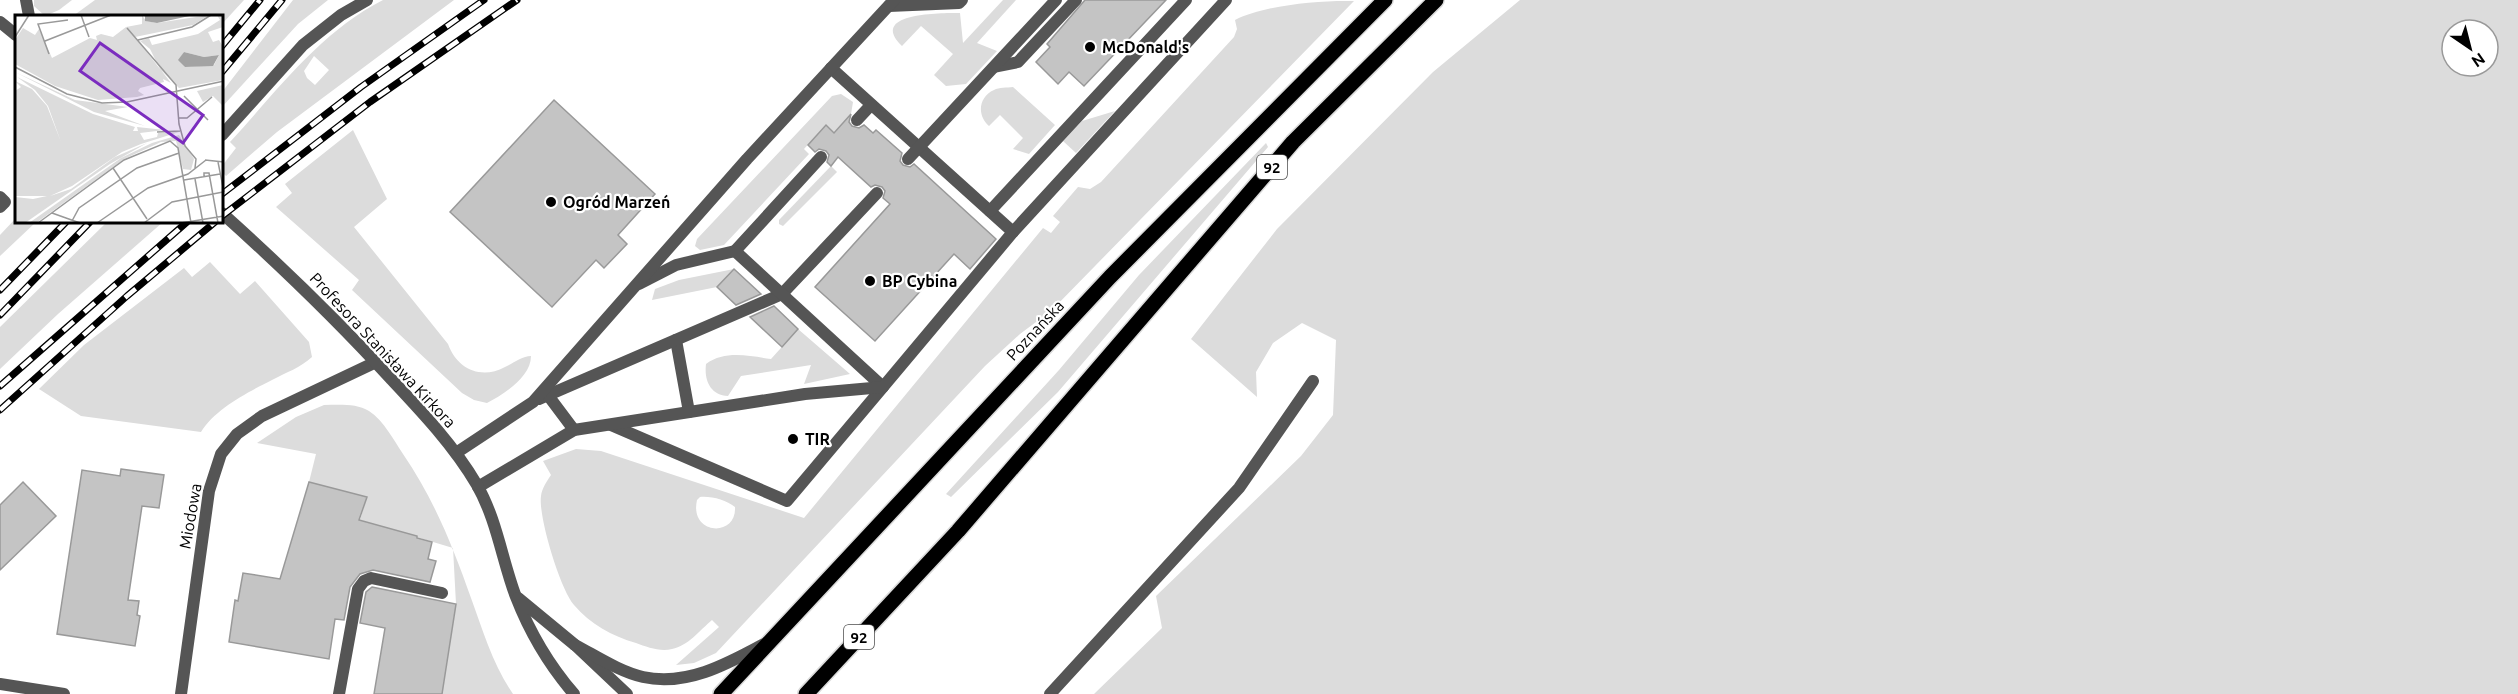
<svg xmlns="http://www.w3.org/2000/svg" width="2518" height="694" font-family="Ubuntu,sans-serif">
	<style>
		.green { fill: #dcdcdc; fill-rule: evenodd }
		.building { fill: #c4c4c4; stroke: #999; stroke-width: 1.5 }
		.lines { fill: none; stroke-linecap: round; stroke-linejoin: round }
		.primary-casing { stroke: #dbdbdb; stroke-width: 18 }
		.service { stroke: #555; stroke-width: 12 }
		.minor { stroke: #555; stroke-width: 12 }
		.tertiary { stroke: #555; stroke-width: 12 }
		.primary { stroke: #000; stroke-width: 15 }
		.rail-casing { stroke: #000; stroke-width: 7 }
		.rail { stroke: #fff; stroke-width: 4.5; stroke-dasharray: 14; stroke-linecap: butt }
		.poi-dot { fill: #000; stroke: #fff; stroke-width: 2 }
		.labels { text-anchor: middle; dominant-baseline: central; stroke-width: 4.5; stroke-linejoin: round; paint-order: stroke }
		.shield { fill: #fff; stroke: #4c4c4c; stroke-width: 1.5 }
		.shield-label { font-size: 15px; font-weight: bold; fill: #000 }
		.poi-label { font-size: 16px; font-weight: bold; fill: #000; stroke: #fff; text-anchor: start }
		.street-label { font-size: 16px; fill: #000; stroke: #fff }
		.inset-road { fill: none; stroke: #999; stroke-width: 1.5 }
		.view { fill: #7b2cbf; fill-opacity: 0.15; stroke: #7b2cbf; stroke-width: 3 }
		.inset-edge { fill: none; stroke: #000; stroke-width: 3 }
	</style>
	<rect width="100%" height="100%" fill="#fff"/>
	<g class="green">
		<polygon points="34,0 72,0 59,10 45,16 34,6"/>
		<polygon points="95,0 244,0 222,24 222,16 73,16"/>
		<polygon points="293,0 328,0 298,24 222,107 222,92"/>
		<path d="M 383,0 L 454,0 L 277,132 L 226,176 L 222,172 L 222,166 L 236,148 L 230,142 C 277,91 320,32 383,0 ZM 314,56 L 329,70 L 315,85 L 307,78 L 304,71 Z"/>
		<path d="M 1003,0 L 1016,0 L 977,43 L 997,51 L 966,84 L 946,86 L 934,75 L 953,54 L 921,26 L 902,46 C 867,12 944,13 960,13 L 963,43 Z"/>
		<path d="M 1520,0 L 2518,0 L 2518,694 L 1094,694 L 1162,628 L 1156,596 L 1301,456 L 1333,415 L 1336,340 L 1302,323 L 1273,343 L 1256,372 L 1257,397 L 1191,339 L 1277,229 L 1433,72 ZM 2452,30 L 2488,30 L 2488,66 L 2452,66 Z"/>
		<path d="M 1354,1 L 1052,310 L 1020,334 L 985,366 L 716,653 L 694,663 L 676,665 L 719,627 L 712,620 C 700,630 688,646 672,649 C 660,652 647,647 636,643 C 612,636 590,624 574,605 C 560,589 538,516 541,496 C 542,488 547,481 551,475 L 543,461 L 576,449 L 601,451 L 804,518 L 1043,228 L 1051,233 L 1060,222 L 1053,216 L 1078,187 L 1090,189 L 1101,182 L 1234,37 L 1237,29 L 1235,20 C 1265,5 1320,0 1354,1 ZM 700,497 C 712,496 726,500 735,507 C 737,538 689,535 697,500 Z"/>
		<path d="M 1013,87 L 1055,125 L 1029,154 L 1013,149 L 1023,138 L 1000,115 L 989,126 C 977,116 978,97 994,90 C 999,87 1007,88 1013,87 Z"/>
		<polygon points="841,94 853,102 851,114 834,133 826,125 804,149 809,154 724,245 700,250 695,246 697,239 832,96"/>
		<polygon points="1115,111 1076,153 1063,141 1082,121"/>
		<path d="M 353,130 L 387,199 L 354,227 L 448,344 C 457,369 481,380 505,367 C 514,363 522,356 531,356 C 531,377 504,394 487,403 L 474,400 L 462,393 L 352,290 L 359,280 L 276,207 L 292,193 L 285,184 Z"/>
		<polygon points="1266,143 1268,147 1058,392 951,497 946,494 1059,370 1139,275"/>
		<polygon points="831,166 837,172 783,226 779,224 779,220"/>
		<polygon points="16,218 16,222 36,222 0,256 0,235"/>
		<polygon points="107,222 163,222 58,314 0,369 0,327"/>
		<path d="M 210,262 L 240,294 L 255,281 L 309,342 L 312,357 C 300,368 287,372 272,380 C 248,392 215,409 201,432 L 81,416 L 39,389 L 84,345 L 184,268 L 192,277 Z"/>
		<polygon points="734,269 717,287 652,300 655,289 679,280"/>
		<path d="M 798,329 L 850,374 L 804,384 L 811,365 L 741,376 L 728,396 C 710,395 704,380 706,364 C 725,350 749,356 771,359 Z"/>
		<path d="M 324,405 C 338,405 356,403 369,411 C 384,421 393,439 403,454 C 434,499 453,547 471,598 C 483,631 493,665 513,694 L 442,694 L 456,604 L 453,548 L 360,520 L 367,497 L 309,482 L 316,454 L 257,443 L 296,417 Z"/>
	</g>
	<g class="building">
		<polygon points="1085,0 1166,0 1084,86 1069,72 1058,84 1036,62 1050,47 1047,44"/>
		<polygon points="554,100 655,194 618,235 627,244 604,268 596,260 552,307 450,212"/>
		<polygon points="851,114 849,122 852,126 859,128 864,125 873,133 876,130 902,153 900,161 903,165 910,167 914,164 996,239 970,269 954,254 875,341 815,287 890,204 883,198 885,191 882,187 875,185 871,187 838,157 831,166 827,162 829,155 826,151 819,149 815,152 808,145 826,125 834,133"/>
		<polygon points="734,269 761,294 736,305 717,287"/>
		<polygon points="774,306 798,329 782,347 750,317"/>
		<polygon points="121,469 164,475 159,508 142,506 128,600 139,601 137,615 140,616 135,646 57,634 82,470 120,476"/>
		<polygon points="23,482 56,516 0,570 0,505"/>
		<polygon points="309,482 367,497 359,520 417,536 417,538 432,542 428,559 436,561 430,582 373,570 360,574 350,587 344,620 335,619 329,659 229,642 235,600 238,601 243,573 280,579"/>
		<polygon points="372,587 456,604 442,694 374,694 385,628 360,623 366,592"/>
	</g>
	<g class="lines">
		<defs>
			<g id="primary">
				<polyline points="721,694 1110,277 1385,0"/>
				<polyline points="806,694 958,531 1293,142 1436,0"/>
			</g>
		</defs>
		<use href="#primary" class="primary-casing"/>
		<g class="service">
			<polyline points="26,0 29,16"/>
			<polyline points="889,6 959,3 962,0"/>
			<polyline points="994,67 1018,62 1076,0"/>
			<polyline points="831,68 1013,232"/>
			<polyline points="857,120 871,105"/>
			<polyline points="908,159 1056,0"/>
			<polyline points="0,197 5,202 0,207"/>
			<polyline points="990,211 1186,0"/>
			<polyline points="735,251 821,157"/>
			<polyline points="676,340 689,412"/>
			<polyline points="544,390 574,430"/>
			<polyline points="539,399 782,294 877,193"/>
			<polyline points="611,425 787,501 883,387 735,251 676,265 639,284"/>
			<polyline points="456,453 533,402 747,159 894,0"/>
			<polyline points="478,487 574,430 805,394 883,387 1013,232 1226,0"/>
			<polyline points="1050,694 1239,488 1313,381"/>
		</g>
		<g class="minor">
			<polyline points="222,135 303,45 341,15 367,0"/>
			<polyline points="0,684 64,694"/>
			<polyline points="181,694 209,491 221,454 237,434 262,416 376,362"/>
			<polyline points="339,694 358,589 364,581 371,578 442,593"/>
		</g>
		<g class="tertiary">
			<polyline points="0,22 16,35"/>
			<path d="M 222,213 C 281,266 338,321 391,379 C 422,412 454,446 477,485 C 497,520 502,560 516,597 C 530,633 549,665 574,694"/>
			<polyline points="518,598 575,645 627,694"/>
			<path d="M 575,645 C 596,656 620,672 643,677 C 687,687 729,663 766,643"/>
		</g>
		<use href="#primary" class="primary"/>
		<defs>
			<g id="rail">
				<polyline points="222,46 260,0"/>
				<polyline points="222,72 282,0"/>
				<polyline points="222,194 361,87 484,0"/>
				<polyline points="222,216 370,102 517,0"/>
				<polyline points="0,290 66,222"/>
				<polyline points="0,315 90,222"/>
				<polyline points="0,386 187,222"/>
				<polyline points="0,410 127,296 215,222"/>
			</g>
		</defs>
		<use href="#rail" class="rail-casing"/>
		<use href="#rail" class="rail"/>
	</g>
	<g class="poi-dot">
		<circle cx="1090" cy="47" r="6"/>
		<circle cx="551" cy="202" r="6"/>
		<circle cx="870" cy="281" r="6"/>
		<circle cx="793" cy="439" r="6"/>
	</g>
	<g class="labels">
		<g class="shield">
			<rect x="1257" y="155" width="30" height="24" rx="4.5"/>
			<rect x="844" y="625" width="30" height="24" rx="4.5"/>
		</g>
		<g class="shield-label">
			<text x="1272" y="167">92</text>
			<text x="859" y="637">92</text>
		</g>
		<g class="poi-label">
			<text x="1102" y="47">McDonald's</text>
			<text x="563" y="202">Ogród Marzeń</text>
			<text x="882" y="281">BP Cybina</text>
			<text x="805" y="439">TIR</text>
		</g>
		<g class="street-label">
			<text transform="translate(1035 330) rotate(-47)">Poznańska</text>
			<text transform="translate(383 350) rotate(47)">Profesora Stanisława Kirkora</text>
			<text transform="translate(190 516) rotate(-80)">Miodowa</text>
		</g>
	</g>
	<g transform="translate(15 15)">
		<rect width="208" height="208" fill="#fff"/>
		<path d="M 127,0 L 131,6 L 142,8 L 194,0 L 178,10 L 120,22 L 145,54 L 135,34 L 125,26 L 134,23 L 137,30 L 183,19 L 205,5 L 202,0 L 208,0 L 208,12 L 193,17 L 198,27 L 204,25 L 207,30 L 208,65 L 164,73 L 146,55 L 156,68 L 148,64 L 149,67 L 125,73 L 123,76 L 129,80 L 122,82 L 83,85 L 40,71 L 0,49 L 0,25 L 8,13 L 20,20 L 24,14 L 37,43 L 75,23 L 82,25 L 81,21 L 86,19 L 98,22 L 111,12 L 127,9 ZM 169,37 L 189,42 L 204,40 L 199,50 L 170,52 L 164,45 ZM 0,57 L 60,85 L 113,92 L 90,96 L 130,111 L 79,97 ZM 2,62 L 78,99 L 120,112 L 118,116 L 123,116 L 122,112 L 150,115 L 125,118 L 129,125 L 142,122 L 143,118 L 164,117 L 126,129 L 107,137 L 57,171 L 35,181 L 56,174 L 100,142 L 132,128 L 95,149 L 10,208 L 0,208 L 0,182 L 18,184 L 32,181 L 0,181 L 0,76 L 6,72 L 0,66 L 17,74 L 32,91 L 46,127 L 33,91 L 20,75 ZM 208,70 L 208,91 L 198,81 L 188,87 L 182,76 ZM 164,120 L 179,144 L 176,155 L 168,154 L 161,126 L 146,127 L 109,144 L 21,208 L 14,208 L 106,143 L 137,128 Z" fill="#dcdcdc" fill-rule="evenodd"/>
		<path d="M 179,0 L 142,8 L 130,6 L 130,1 ZM 169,37 L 189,42 L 204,40 L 198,51 L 170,52 L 163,45 Z" fill="#a3a3a3"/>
		<path class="inset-road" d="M 66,0 L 74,22M 112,13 L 161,70 L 164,109 L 170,131 L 181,144 L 180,153M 0,22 L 14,0M 123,25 L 177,12 L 196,0M 30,26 L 96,0M 34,39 L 23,9 L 53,5M 0,52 L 52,79 L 87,88 L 112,87 L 209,66M 169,81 L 193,105M 163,103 L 172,103 L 197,82M 142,117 L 165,116M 190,145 L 209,147M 203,147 L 209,177M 98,153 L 132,204M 189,162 L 189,158 L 194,158 L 203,208M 180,164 L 188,208M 169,165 L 205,159M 37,198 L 65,208M 57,206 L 64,193 L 122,153 L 164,138M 23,208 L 109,145 L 155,126 L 163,133 L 176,208M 82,208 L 133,173 L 173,159 L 191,145M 129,208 L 157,187 L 208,177M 166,208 L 209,201"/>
		<path class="view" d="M 85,28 L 188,100 L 168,128 L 65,56 Z"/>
		<rect width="208" height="208" class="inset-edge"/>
	</g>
	<g transform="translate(2470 48) rotate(145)"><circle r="28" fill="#ffffff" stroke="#999999" stroke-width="1.5"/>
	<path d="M0-4.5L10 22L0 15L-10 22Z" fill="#000000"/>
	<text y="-9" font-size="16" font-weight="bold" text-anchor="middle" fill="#000000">N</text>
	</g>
</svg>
